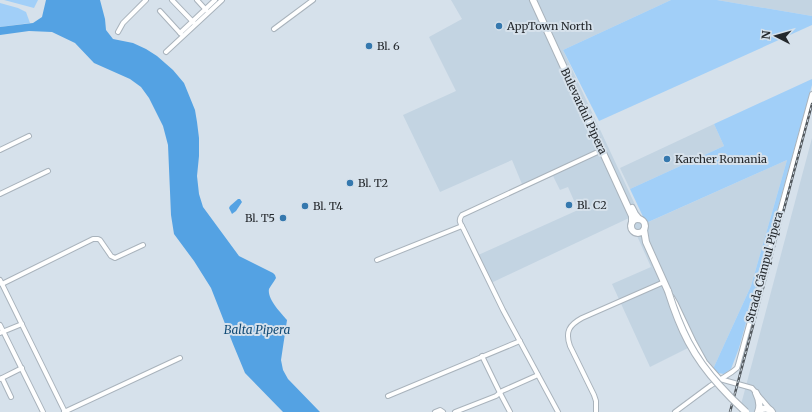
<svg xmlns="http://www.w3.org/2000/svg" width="812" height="412" font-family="Merriweather,serif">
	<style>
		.built { fill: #c3d4e2 }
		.green { fill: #a1cff8 }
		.water { fill: #54a2e3 }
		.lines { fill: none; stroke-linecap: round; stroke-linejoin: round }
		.street-casing { stroke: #a9b3bc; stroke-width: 6 }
		.secondary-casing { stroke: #a9b3bc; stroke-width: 8 }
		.street { stroke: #fff; stroke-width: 4 }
		.secondary { stroke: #fff; stroke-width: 6 }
		.rail-casing { stroke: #52585d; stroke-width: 2.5 }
		.rail { stroke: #d6e1eb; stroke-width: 1; stroke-dasharray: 3; stroke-linecap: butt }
		.secondary-bridge-casing { stroke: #a9b3bc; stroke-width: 8; stroke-linecap: butt }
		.secondary-bridge { stroke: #fff; stroke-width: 6 }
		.poi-dot { fill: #3578ae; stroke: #d6e1eb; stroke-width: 1.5 }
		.labels { text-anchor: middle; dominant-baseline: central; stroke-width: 4; stroke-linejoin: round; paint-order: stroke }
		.poi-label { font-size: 11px; fill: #24282c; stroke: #d6e1eb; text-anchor: start }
		.street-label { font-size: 11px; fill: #24282c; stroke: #d6e1eb }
		.water-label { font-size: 12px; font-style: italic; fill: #134c77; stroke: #d6e1eb }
	</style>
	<rect width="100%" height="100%" fill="#d6e1eb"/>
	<g class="built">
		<polygon points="451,0 671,0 563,50 644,224 787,160 751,286 713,369 709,365 696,344 650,367 612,284 651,267 629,218 491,283 476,256 578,210 568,187 560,190 553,176 524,189 512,160 440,192 403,115 456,91 429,37 462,19"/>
		<polygon points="717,0 812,0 812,16"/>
		<polygon points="714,124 724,146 630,189 620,168"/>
		<polygon points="812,138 812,412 739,412"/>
	</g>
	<g class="green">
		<polygon points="4,0 38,0 34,8"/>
		<polygon points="671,0 717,0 812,16 812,25 599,121 563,50"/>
		<polygon points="0,3 18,8 26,12 30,23 0,27"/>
		<polygon points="812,79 812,85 739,348 731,369 724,374 718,373 713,369 751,286 787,160 646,223 630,189 724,146 714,124"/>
	</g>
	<g class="water">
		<path d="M 46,0 L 100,0 L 105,19 L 106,30 L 113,39 L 133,43 L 146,49 L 157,56 L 173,70 L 184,83 L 195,110 L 197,122 L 199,138 L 199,156 L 197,176 L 199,194 L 203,207 L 239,256 L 273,273 L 275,275 L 276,278 C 274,282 271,285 269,289 C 267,299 281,313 287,320 L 281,360 L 283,370 L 288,379 L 320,412 L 283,412 L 245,373 L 233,344 L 211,288 L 194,261 L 174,234 L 171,215 L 168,145 L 163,126 L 149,98 L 141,87 L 130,79 L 94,63 L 75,43 L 52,32 L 29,31 L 0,35 L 0,27 L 33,23 L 42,17 Z"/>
		<polygon points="238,199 240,199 242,202 236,211 232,214 229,208 230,206"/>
	</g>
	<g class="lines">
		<defs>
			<g id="street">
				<polyline points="172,0 194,23"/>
				<polyline points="197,0 207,11"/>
				<polyline points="160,11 181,34"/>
				<polyline points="274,29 313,0"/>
				<polyline points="118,32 123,23 146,0"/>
				<polyline points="180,33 215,0"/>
				<polyline points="166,52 222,0"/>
				<polyline points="0,150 29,136"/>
				<polyline points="0,194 48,171"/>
				<polyline points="377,260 462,226"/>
				<polyline points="0,280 65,412"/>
				<polyline points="2,284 93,239 98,239 100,240 111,256 115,258 143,245"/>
				<polyline points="672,297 676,304 694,342 705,362 712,370 720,379 752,388 770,409"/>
				<polyline points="0,325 43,412"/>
				<polyline points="0,333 22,324"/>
				<polyline points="482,356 500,393 510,412"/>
				<polyline points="2,378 11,397"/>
				<polyline points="0,379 22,368"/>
				<polyline points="388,396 520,341"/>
				<polyline points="64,412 180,358"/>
				<polyline points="435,412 440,410 443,412"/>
				<polyline points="455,412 496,396 502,391 538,375"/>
				<path d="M 558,412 L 503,310 L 463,228 C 460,223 458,220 462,215 L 602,150"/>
				<path d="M 596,412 L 596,401 L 594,395 L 570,346 C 565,332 569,325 582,318 L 664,282"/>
				<polyline points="675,412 710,386 732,372 737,368 738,365 812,94"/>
			</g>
			<g id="secondary">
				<polyline points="533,0 626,203 632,216 632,222"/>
				<polyline points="632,208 635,214 639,219"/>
				<circle cx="638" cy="226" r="7"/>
				<polyline points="644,230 646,242 668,291"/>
				<path d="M 756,393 C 759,399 761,405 758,412"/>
				<path d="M 759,410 C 764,408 769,407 772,412"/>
			</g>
		</defs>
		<use href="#street" class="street-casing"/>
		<use href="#secondary" class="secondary-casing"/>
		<use href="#street" class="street"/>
		<use href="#secondary" class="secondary"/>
		<defs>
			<polyline id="rail" points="730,412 812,104"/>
		</defs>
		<use href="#rail" class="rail-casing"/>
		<use href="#rail" class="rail"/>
		<defs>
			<path id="secondary-bridge" d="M 668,291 C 680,329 693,357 720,386 C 728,395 737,404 746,412"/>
		</defs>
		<use href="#secondary-bridge" class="secondary-bridge-casing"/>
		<use href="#secondary-bridge" class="secondary-bridge"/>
	</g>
	<g class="poi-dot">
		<circle cx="499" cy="26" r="4"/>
		<circle cx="369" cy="46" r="4"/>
		<circle cx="667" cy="159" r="4"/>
		<circle cx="350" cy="183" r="4"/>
		<circle cx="569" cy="205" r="4"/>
		<circle cx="305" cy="206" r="4"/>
		<circle cx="283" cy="218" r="4"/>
	</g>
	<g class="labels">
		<g class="poi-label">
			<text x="507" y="26">AppTown North</text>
			<text x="377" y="46">Bl. 6</text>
			<text x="675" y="159">Karcher Romania</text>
			<text x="358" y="183">Bl. T2</text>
			<text x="577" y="205">Bl. C2</text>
			<text x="313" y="206">Bl. T4</text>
			<text x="275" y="218" text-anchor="end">Bl. T5</text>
		</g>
		<g class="street-label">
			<text transform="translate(584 111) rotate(65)">Bulevardul Pipera</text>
			<text transform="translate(764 267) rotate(-75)">Strada Câmpul Pipera</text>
		</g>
		<g class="water-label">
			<text x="257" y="329">Balta Pipera</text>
		</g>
	</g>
	<g transform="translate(776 36) rotate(276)" stroke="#d6e1eb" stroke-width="3" paint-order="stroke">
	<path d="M0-3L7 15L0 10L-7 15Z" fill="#24282c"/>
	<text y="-6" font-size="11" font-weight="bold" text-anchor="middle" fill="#24282c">N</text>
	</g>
</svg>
